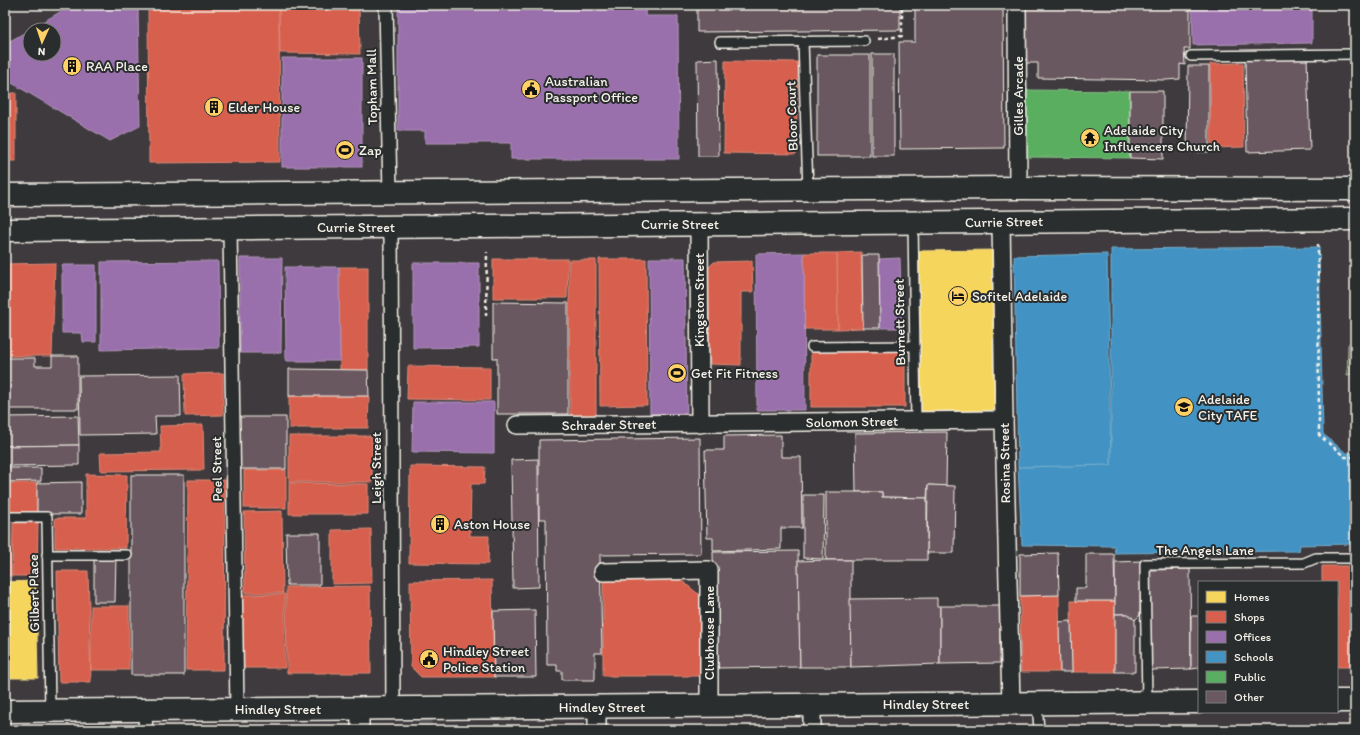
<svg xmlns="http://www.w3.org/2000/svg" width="1360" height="735" font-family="Itim,sans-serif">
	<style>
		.green { fill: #626a50; stroke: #abae9c }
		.homes { fill: #f6d55c; stroke: #f5dd86 }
		.shops { fill: #d6604d; stroke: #df8c7c }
		.offices { fill: #9970ab; stroke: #b497bd; fill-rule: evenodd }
		.schools { fill: #4393c3; stroke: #78afce }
		.public { fill: #5aae61; stroke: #88c28a }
		.building { fill: #6b5961; stroke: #f4f1e8 }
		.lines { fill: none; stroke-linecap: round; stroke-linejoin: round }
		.pedestrian-tunnel { stroke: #595557; stroke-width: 13; stroke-dasharray: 13 6; stroke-linecap: butt }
		.service-casing { stroke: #f4f1e8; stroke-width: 12 }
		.pedestrian-casing { stroke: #f4f1e8; stroke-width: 16 }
		.minor-casing { stroke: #f4f1e8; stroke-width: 20 }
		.tertiary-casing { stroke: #f4f1e8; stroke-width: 25 }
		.secondary-casing { stroke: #f4f1e8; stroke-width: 25 }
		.path { stroke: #f4f1e8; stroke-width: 2.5; stroke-dasharray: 4 3; stroke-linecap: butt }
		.service { stroke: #2a2d2e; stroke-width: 9 }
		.pedestrian { stroke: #2a2d2e; stroke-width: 13 }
		.minor { stroke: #2a2d2e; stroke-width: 17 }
		.tertiary { stroke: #2a2d2e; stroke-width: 22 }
		.secondary { stroke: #2a2d2e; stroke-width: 22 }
		.labels { text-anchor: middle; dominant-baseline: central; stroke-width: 4; stroke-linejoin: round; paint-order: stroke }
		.poi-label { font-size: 14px; fill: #f4f1e8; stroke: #2a2d2e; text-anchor: start }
		.street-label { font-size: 14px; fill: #f4f1e8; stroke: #2a2d2e }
	</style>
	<rect width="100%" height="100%" fill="#3e3a3d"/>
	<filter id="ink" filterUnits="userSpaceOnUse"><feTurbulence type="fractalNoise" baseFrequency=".025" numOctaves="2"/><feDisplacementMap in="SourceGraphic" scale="8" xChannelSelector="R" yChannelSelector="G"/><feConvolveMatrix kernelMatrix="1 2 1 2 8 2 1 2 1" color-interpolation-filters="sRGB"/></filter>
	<g filter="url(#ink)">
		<polygon class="green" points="1355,335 1355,374 1347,375 1348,345"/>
		<g class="homes">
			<polygon points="999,250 1002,417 918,418 916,251"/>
			<polygon points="36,581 38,678 5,678 5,582"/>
		</g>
		<g class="shops">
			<polygon points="148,5 279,5 280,162 149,163"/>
			<polygon points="279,5 359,5 360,54 280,53"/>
			<polygon points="725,61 798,62 796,154 724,153"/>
			<polygon points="1243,63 1244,147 1211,148 1210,64"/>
			<rect x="5" y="93" width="11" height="68"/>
			<polygon points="861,252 863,328 838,329 837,253"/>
			<polygon points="804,253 837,253 838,329 804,329"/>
			<polygon points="493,259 568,259 567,298 493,298"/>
			<polygon points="599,259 646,259 647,405 600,406"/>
			<polygon points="569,260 596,260 596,419 570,419"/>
			<polygon points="752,261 753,292 741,292 741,365 710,364 708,268 714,262"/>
			<polygon points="55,263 52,356 5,356 5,264"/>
			<polygon points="339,267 368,267 368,370 340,370"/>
			<rect x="811" y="351" width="94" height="56"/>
			<polygon points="408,366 490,367 490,400 407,399"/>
			<polygon points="223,373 223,415 185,416 184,374"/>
			<polygon points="289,396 369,396 368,428 289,428"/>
			<polygon points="203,425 204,470 101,471 100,453 161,452 160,426"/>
			<rect x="289" y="436" width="83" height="46"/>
			<polygon points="410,466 485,467 484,484 471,484 470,536 489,536 488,564 409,563"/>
			<rect x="244" y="470" width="42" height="38"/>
			<polygon points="86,474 127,475 126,548 55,548 55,518 86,518"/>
			<polygon points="188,480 225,480 224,670 186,670"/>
			<rect x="5" y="483" width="32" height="31"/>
			<polygon points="289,483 368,484 368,514 289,514"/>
			<polygon points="282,511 283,593 245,593 244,512"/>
			<polygon points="13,523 38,523 37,576 12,576"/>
			<polygon points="5,524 10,524 11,576 5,576"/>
			<polygon points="371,529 372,583 332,584 332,530"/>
			<polygon points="1322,566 1355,566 1355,667 1337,667 1337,582 1322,582"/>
			<polygon points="57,571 88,571 91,682 59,682"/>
			<polygon points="603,574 673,574 706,600 706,676 603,676"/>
			<polygon points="492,580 494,677 421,677 411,667 410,581"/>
			<polygon points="370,586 371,673 287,673 286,587"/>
			<polygon points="285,594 285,668 242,668 241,595"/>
			<polygon points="1059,595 1060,672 1021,672 1020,596"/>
			<polygon points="1071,601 1115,601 1115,672 1072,672"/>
			<rect x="91" y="606" width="38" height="64"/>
		</g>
		<g class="offices">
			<path d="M 72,5 L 138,5 L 140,126 L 110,141 L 5,79 L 5,44 ZM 30,30 L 54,30 L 54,54 L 30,54 Z"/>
			<polygon points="398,5 579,5 579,7 646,6 645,16 678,16 679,159 511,159 511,143 425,143 425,131 398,131"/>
			<polygon points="1192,5 1312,5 1312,43 1193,45"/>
			<rect x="282" y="58" width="80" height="109"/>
			<polygon points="804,253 805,410 757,410 756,254"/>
			<polygon points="240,258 282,258 281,353 240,353"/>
			<polygon points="649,258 685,258 687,419 650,419"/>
			<polygon points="900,258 902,328 880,328 879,259"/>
			<polygon points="218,261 219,348 101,350 101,262"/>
			<polygon points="413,263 479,263 479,347 413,348"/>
			<polygon points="62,265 96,265 96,342 83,342 82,333 62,333"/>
			<polygon points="285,267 339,267 340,361 286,361"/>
			<polygon points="413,402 494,402 494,453 412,452"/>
		</g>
		<g class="schools">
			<polygon points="1319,247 1323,434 1346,453 1355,453 1355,544 1300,545 1299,551 1115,553 1114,546 1022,545 1018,467 1111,465 1111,249"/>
			<polygon points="1107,254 1111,465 1018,467 1014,256"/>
		</g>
		<polygon class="public" points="1027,90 1130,91 1130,158 1026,157"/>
		<g class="building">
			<polygon points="697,5 900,5 900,30 697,32"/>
			<polygon points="915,5 1003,5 1004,148 900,149 899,42 915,42"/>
			<polygon points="1024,5 1190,5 1190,49 1184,49 1185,65 1180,64 1180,79 1166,80 1038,78 1038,63 1025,63"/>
			<rect x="872" y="54" width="22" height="102"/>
			<rect x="817" y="55" width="53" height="101"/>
			<polygon points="1307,57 1310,150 1247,152 1245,59"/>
			<polygon points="718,59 719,156 698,156 697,60"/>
			<polygon points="1188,66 1209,66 1209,152 1187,152"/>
			<polygon points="1130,91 1163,91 1163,159 1130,158"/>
			<polygon points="862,255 879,255 880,328 863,328"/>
			<polygon points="493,302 568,303 568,414 497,414 497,358 493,358"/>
			<polygon points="52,356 78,356 78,409 5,409 5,358 35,358 35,366 52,366"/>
			<polygon points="289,369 368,370 369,396 289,396"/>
			<polygon points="180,375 181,416 155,416 156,434 80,435 79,376"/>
			<polygon points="78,416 79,445 5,446 5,417"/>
			<polygon points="239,417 286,417 286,469 238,469"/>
			<polygon points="947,432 946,486 928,485 927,498 882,497 882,492 856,492 855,433"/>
			<polygon points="781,435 781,457 801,457 802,528 781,528 781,549 713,551 713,538 707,538 705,450 724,450 724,436"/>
			<polygon points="700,438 701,554 600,555 602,653 595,653 595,680 562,680 562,671 557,671 557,665 547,665 546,519 539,519 539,440"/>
			<polygon points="79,445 79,465 5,466 5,446"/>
			<polygon points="538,459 539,587 513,588 511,460"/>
			<polygon points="5,468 41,468 41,481 5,482"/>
			<rect x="131" y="475" width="53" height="200"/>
			<polygon points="81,482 81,514 37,514 37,483"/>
			<polygon points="928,485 955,486 954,553 927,553"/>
			<polygon points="826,492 882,492 882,497 927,498 927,560 826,560"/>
			<polygon points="803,495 824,495 823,559 803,558"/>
			<polygon points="286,533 320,533 320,585 287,585"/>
			<polygon points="798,551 800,667 715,668 713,552"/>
			<polygon points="1058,553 1059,595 1020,596 1020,554"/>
			<polygon points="1086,554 1114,554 1115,601 1076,601 1076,588 1086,588"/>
			<polygon points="116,556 115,602 94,602 94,557"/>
			<polygon points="826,560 851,560 851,667 800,667 798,561"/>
			<polygon points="1141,561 1140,615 1135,620 1128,614 1115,614 1115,562"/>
			<polygon points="1190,569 1191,669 1151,670 1150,570"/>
			<polygon points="937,598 937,606 940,606 940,664 851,667 850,599"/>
			<polygon points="940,606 1000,606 1000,663 940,664"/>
			<polygon points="535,610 536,677 494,677 493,611"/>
			<polygon points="1115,614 1128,614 1135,620 1135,672 1115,672"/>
			<polygon points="1191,616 1199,616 1199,668 1191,669"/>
			<polygon points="1071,621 1072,672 1060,672 1059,622"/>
		</g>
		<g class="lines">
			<polyline class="pedestrian-tunnel" points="425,730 425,708"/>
			<defs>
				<g id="service">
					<polyline points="803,41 808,190"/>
					<polyline points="720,42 864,41"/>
					<polyline points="1191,56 1355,54"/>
					<polyline points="913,223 916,421"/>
					<polyline points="812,347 915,346"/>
					<polyline points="5,517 47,517 50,710"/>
					<polyline points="47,555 127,555"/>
					<polyline points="1037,703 1039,730"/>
					<polyline points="1147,703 1145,564 1304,563 1316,558 1355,558"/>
				</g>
				<g id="pedestrian">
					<polyline points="386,5 390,193"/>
					<polyline points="391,227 393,708"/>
					<polyline points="230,228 237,709"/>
					<polyline points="145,730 146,710"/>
				</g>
				<g id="minor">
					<polyline points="1017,5 1018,188"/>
					<polyline points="1001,221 1004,420 1011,704"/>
					<polyline points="699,224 700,424"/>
					<polyline points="517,425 1004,420"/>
					<polyline points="603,572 709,570 709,706"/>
					<polyline points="360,730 360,708"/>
					<polyline points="597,730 597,707"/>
					<polyline points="812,730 812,705"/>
				</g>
				<g id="tertiary">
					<polyline points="1337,701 1355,701"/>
					<polyline points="5,711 1199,702"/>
				</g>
				<g id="secondary">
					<polyline points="5,195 1018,188 1355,189"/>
					<polyline points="5,230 1355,219"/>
				</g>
			</defs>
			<use href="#service" class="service-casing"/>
			<use href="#pedestrian" class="pedestrian-casing"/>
			<use href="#minor" class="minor-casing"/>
			<use href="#tertiary" class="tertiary-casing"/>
			<use href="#secondary" class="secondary-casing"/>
			<g class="path">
				<polyline points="878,39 902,36 902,5"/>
				<polyline points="1318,244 1319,435 1345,457 1355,457"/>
				<polyline points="486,316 487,252"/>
			</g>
			<use href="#service" class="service"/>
			<use href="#pedestrian" class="pedestrian"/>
			<use href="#minor" class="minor"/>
			<use href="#tertiary" class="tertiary"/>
			<use href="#secondary" class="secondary"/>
		</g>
	</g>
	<defs>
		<symbol id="building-disc" viewBox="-11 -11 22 22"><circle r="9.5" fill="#ffd166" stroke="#2a2d2e"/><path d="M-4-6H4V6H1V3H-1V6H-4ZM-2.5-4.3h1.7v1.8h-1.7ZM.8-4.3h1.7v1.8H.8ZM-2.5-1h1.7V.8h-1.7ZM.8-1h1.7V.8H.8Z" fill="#111"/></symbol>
		<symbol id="civic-disc" viewBox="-11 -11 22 22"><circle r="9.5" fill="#ffd166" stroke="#2a2d2e"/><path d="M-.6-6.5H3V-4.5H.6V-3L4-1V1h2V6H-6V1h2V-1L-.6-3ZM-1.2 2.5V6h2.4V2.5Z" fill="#111"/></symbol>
		<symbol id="temple-disc" viewBox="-11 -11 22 22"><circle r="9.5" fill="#ffd166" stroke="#2a2d2e"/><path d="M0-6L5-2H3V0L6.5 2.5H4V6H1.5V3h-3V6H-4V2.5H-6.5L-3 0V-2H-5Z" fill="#111"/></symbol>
		<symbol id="stadium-disc" viewBox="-11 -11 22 22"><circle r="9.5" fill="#ffd166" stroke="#2a2d2e"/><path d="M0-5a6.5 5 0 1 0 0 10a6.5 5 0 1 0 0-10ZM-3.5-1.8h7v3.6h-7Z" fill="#111"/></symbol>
		<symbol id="hotel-disc" viewBox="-11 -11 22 22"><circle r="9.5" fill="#ffd166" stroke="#2a2d2e"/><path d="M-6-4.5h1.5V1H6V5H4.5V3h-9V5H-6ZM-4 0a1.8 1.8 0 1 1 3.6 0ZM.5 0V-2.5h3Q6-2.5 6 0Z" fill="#111"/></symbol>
		<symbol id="university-disc" viewBox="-11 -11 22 22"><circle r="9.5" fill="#ffd166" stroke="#2a2d2e"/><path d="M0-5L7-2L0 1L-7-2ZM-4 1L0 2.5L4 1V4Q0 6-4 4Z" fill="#111"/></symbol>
	</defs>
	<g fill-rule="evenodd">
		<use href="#building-disc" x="61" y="55" width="22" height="22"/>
		<use href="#civic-disc" x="520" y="78" width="22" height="22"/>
		<use href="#building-disc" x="203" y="96" width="22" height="22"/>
		<use href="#temple-disc" x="1079" y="127" width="22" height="22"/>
		<use href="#stadium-disc" x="334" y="139" width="22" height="22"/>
		<use href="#hotel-disc" x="947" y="285" width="22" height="22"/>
		<use href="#stadium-disc" x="666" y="362" width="22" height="22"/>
		<use href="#university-disc" x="1173" y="396" width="22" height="22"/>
		<use href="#building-disc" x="429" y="513" width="22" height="22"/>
		<use href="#civic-disc" x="418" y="648" width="22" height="22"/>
	</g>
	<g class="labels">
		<g class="poi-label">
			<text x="86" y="66">RAA Place</text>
			<text x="545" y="81">Australian<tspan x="545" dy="16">Passport Office</tspan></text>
			<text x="228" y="107">Elder House</text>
			<text x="1104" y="130">Adelaide City<tspan x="1104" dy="16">Influencers Church</tspan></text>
			<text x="359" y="150">Zap</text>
			<text x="972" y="296">Sofitel Adelaide</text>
			<text x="691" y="373">Get Fit Fitness</text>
			<text x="1198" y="399">Adelaide<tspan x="1198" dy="16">City TAFE</tspan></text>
			<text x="454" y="524">Aston House</text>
			<text x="443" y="651">Hindley Street<tspan x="443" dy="16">Police Station</tspan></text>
		</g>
		<g class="street-label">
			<text transform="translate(372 87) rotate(-91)">Topham Mall</text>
			<text transform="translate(1018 96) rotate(-90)">Gilles Arcade</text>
			<text transform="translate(792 116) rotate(-92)">Bloor Court</text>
			<text transform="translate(1004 222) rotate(-1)">Currie Street</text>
			<text x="680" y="224">Currie Street</text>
			<text x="356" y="227">Currie Street</text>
			<text transform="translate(699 300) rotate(-90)">Kingston Street</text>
			<text transform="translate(900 322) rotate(-91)">Burnett Street</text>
			<text transform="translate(852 422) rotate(-1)">Solomon Street</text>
			<text transform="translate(609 425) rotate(-1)">Schrader Street</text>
			<text transform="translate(1005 463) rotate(-91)">Rosina Street</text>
			<text transform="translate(376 468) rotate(-90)">Leigh Street</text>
			<text transform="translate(217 469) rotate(-91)">Peel Street</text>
			<text x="1205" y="550">The Angels Lane</text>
			<text transform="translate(34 593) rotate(-91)">Gilbert Place</text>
			<text transform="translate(709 633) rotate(-90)">Clubhouse Lane</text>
			<text x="926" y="704">Hindley Street</text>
			<text x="602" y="707">Hindley Street</text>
			<text x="278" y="709">Hindley Street</text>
		</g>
	</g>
	<rect width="1360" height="735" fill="none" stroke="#2a2d2e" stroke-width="20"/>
	<rect x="10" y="10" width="1340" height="715" fill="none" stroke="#f4f1e8" stroke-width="1.5" filter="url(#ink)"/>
	<rect x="1198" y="581" width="140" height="132" fill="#2a2d2e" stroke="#7b7b78"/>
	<rect x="1206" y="591" width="20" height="12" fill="#f6d55c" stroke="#7b7b78"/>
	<text x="1234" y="601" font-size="12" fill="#f4f1e8">Homes</text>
	<rect x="1206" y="611" width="20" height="12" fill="#d6604d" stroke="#7b7b78"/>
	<text x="1234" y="621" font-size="12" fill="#f4f1e8">Shops</text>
	<rect x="1206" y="631" width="20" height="12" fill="#9970ab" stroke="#7b7b78"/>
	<text x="1234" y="641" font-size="12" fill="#f4f1e8">Offices</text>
	<rect x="1206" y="651" width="20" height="12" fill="#4393c3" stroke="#7b7b78"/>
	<text x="1234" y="661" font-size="12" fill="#f4f1e8">Schools</text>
	<rect x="1206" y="671" width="20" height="12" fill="#5aae61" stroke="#7b7b78"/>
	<text x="1234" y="681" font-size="12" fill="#f4f1e8">Public</text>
	<rect x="1206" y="691" width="20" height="12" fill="#6b5961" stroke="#7b7b78"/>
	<text x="1234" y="701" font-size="12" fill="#f4f1e8">Other</text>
	<g transform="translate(42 42) rotate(183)"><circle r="19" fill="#2a2d2e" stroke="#7b7b78"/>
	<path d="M0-3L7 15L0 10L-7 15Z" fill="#ffd166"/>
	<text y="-6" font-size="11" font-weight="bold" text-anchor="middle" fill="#f4f1e8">N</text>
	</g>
</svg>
